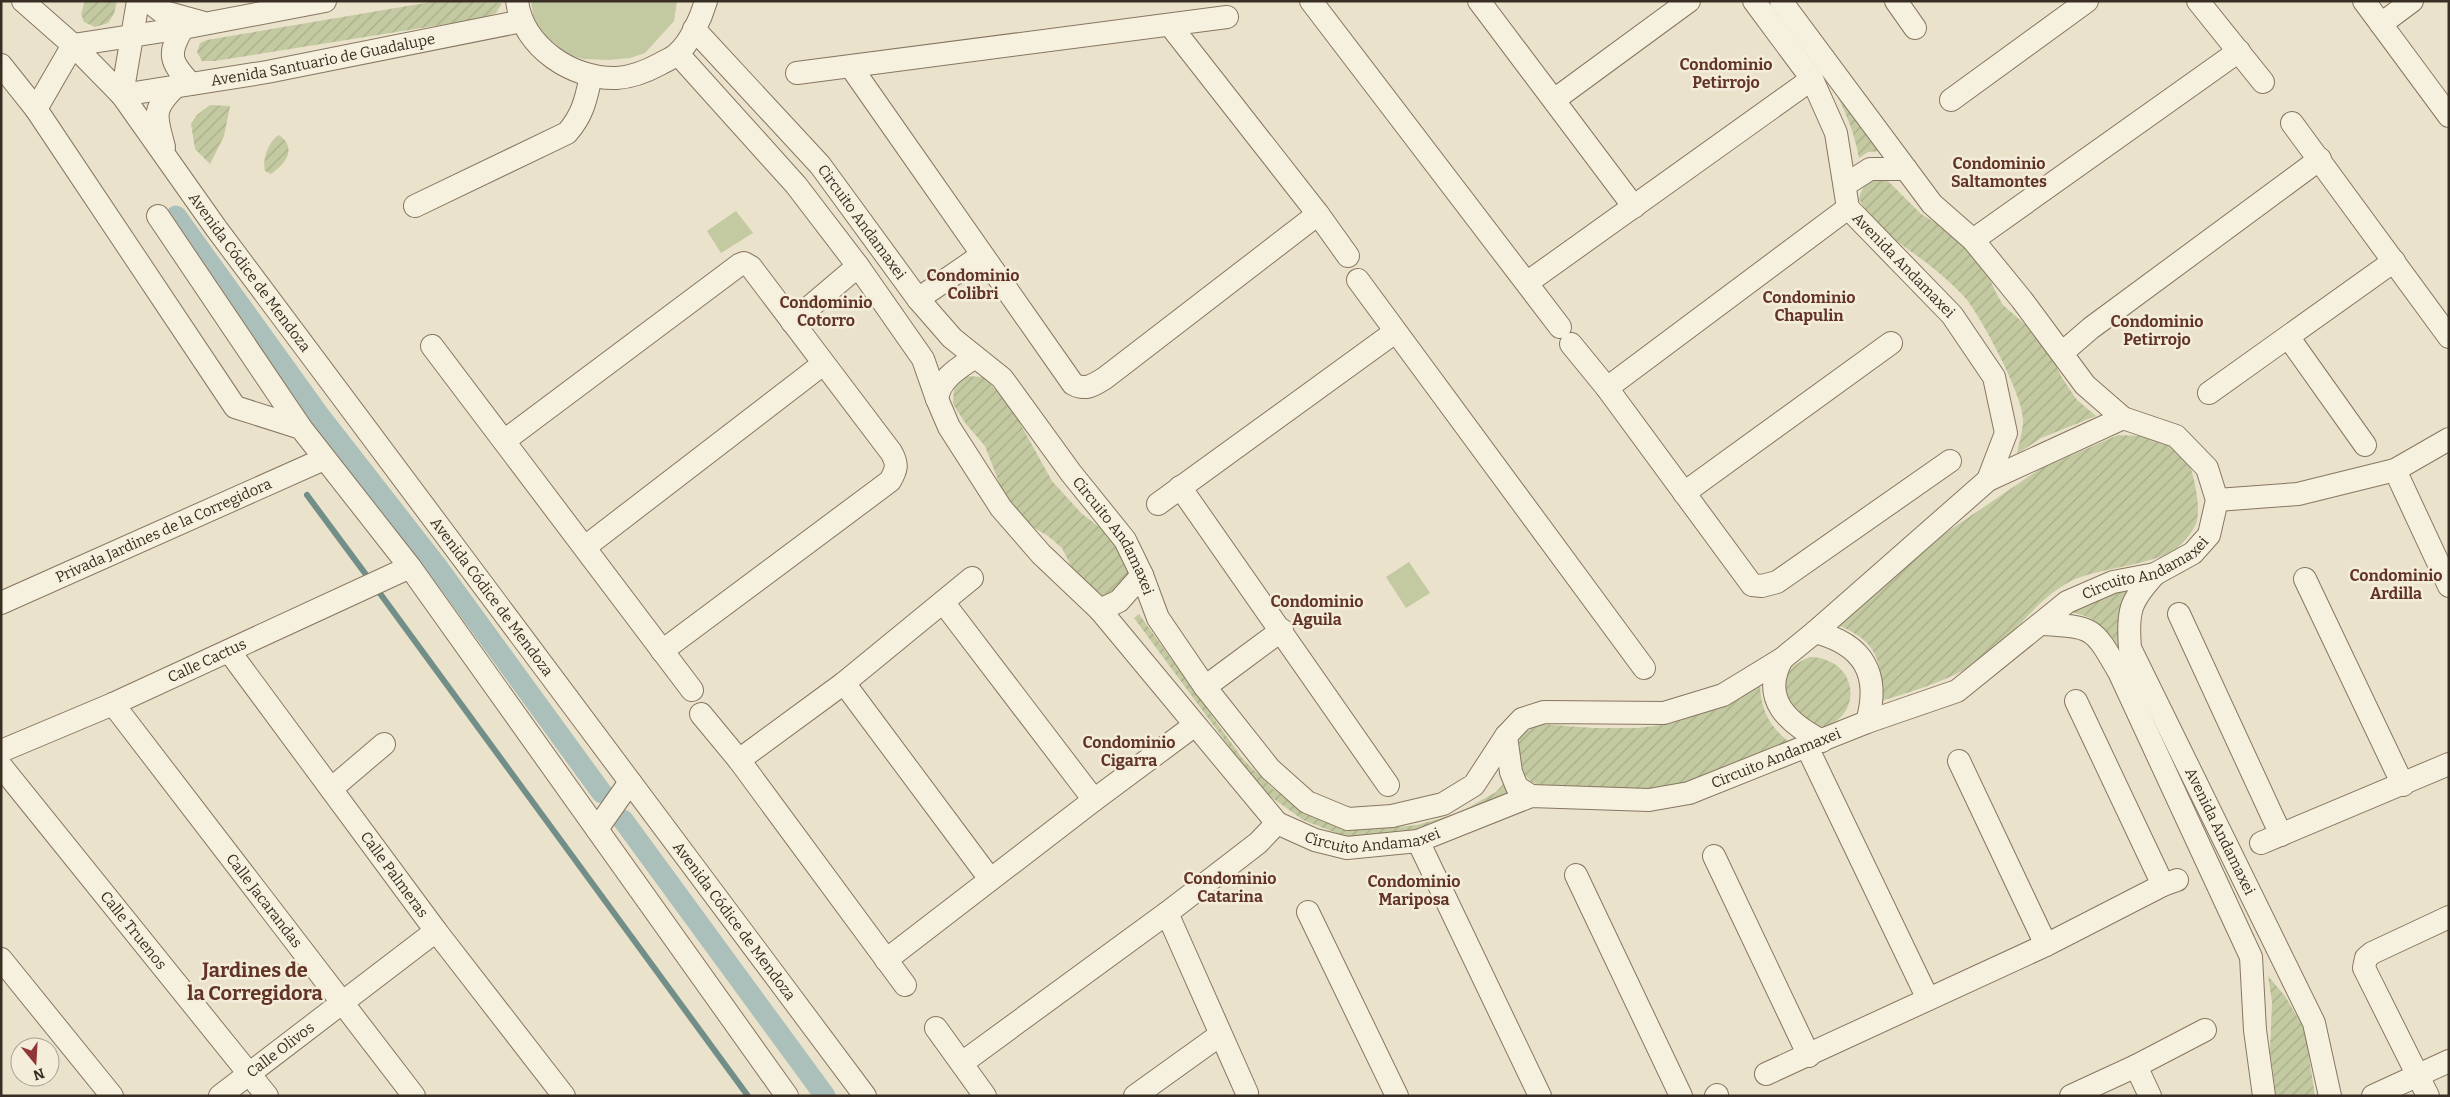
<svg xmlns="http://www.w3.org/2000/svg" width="2450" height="1097" font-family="Bitter,serif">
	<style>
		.park { fill: #c3c9a0 }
		.garden { fill: url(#garden-furrows) }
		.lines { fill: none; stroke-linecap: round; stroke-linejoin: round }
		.stream { stroke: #728e88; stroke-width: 6 }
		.canal { stroke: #abc0bb; stroke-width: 21 }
		.minor-casing { stroke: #877661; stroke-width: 24 }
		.minor { stroke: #f6f0de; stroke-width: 22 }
		.labels { text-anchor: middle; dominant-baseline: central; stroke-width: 5; stroke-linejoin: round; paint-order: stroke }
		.street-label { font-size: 15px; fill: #392e23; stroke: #f3edda }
		.neighbourhood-label { font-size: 16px; font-weight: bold; fill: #623426; stroke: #f3edda }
		.district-label { font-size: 20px; font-weight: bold; fill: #623426; stroke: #f3edda }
	</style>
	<defs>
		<pattern id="garden-furrows" width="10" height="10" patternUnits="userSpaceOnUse" patternTransform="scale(1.25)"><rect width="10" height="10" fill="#c3c9a0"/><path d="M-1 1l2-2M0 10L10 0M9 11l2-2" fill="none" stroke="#a8ad8a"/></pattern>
	</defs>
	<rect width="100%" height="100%" fill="#ebe2cb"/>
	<g class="park">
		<polygon points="531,1 677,1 674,21 645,53 630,58 608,60 583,59 567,54 540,31 533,15"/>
		<polygon points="736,211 753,233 721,253 707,231"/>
		<polygon points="1409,562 1430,593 1406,608 1386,577"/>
	</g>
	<g class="garden">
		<polygon points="85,1 117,1 114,14 108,23 95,27 84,22 81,14"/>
		<polygon points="437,1 502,3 496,13 484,18 215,61 202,61 197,52 200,43 207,40"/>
		<path d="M 1823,70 L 1882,151 L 1868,152 L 1859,158 C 1853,125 1840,99 1823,70 Z"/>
		<polygon points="210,105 230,106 224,136 210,164 195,149 191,124 197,115"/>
		<path d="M 279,135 C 298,149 285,164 271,174 L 265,171 C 262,159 268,142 279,135 Z"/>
		<path d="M 1884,177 L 1921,214 L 1969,243 L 1982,259 L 1994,289 L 2003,305 L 2045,342 L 2062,378 L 2077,400 L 2096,416 L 2041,438 L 2017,454 C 2019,443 2023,431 2023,420 C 2023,395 1983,321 1967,300 C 1958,289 1944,277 1933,268 C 1906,246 1876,231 1859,199 C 1863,184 1869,179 1884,177 Z"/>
		<polygon points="965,376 983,377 1008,402 1052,481 1082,514 1110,535 1125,562 1130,580 1104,599 1075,574 1062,548 1048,536 1023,521 1008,506 985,446 966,424 953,404 954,388"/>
		<path d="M 2118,435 C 2135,436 2159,435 2173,446 C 2179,450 2188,460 2190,466 C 2195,480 2202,513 2195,526 C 2192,532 2186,539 2181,544 C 2160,566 2102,566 2071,581 C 2036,599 2016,634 1986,656 C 1955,679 1917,690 1881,701 C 1883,662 1877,640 1837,625 L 1885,574 L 2040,469 Z"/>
		<path d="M 2117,592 L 2131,592 L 2121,651 C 2107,628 2098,618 2071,612 Z"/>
		<polygon points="1139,614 1242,758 1272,788 1299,806 1356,827 1389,828 1417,825 1459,813 1496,792 1504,783 1510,792 1407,836 1349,838 1303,820 1267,794 1240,761 1134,618"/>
		<path d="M 1810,657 C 1863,659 1862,723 1819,727 C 1811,728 1800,722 1793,719 L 1781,685 C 1788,669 1795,663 1810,657 Z"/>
		<path d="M 1760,685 C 1761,710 1769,726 1789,742 C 1752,757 1714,777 1675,785 C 1663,788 1650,791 1638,792 C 1621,793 1544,790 1532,782 C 1516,770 1516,751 1521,734 L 1540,724 L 1593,728 L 1638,728 L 1670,724 L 1733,703 Z"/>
		<polygon points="2268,976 2285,996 2305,1030 2315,1096 2276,1096 2270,1050 2272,1002"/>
	</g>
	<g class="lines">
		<g class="stream">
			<polyline points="307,495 370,580"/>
			<polyline points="376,588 748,1096"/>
		</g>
		<g class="canal">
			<polyline points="176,216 319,415 436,565 602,793"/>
			<polyline points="623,820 825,1096"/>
		</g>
		<defs>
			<g id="minor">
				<path id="s1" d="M 23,1 L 73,45 L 122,95 L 216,228 L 865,1096"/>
				<polyline points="148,1 161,11 201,22"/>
				<path d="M 517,1 C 523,47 573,80 617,78 C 633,77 647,71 660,64 C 665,61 673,58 677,54 C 690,43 701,18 706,1"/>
				<polyline points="1311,1 1560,327"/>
				<polyline points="1479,1 1634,207"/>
				<path id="s2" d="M 1754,1 L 1812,79 L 1836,133 L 1848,208 L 1952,315 L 1994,377 L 2006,433 L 1988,480"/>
				<polyline points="1896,1 1915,28"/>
				<polyline points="2198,1 2263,82"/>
				<polyline points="2364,1 2449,116"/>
				<polyline points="2381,24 2412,1"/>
				<polyline points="1170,25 1318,214 1348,256"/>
				<path d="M 183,28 C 167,54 170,62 191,84"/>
				<path id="s3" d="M 694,29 L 820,165 L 918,299 L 952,338 L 1002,378 L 1071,473 L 1125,540 L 1142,575 L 1158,618 L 1205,687 L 1270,769 L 1307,802 L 1348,819 L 1392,816 L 1443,804 L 1474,785 L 1506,736 L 1522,719 L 1544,712 L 1664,713 L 1723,695 L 1782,659 L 1815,632 L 1988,480 L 2123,418"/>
				<polyline points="73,45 183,28 325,1"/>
				<path id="s4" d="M 678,54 L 796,185 L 858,266 L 923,359 L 937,399 L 949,427 L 1001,508 L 1041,554 L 1100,610 L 1277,823 L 1315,840 L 1347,848 L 1418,841 L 1531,796 L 1649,800 L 1689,793 L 1867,722 L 1957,691 L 2067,602 L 2113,582 L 2155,574 L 2193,553 L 2209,535 L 2217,500 L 2207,468 L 2176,436 L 2123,418 L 2085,385 L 2022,300 L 1973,240 L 1932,204 L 1781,1"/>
				<polyline points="1,65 36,109 235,407 301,428 410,567 787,1096"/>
				<path d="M 851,67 L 1073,384 C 1085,391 1094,385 1105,378 L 1318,214"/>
				<polyline points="797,73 1227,17"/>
				<path id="s5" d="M 122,95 L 267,72 L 522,21"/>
				<polyline points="122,95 138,1"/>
				<polyline points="1554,100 1689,1"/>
				<polyline points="1951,100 2087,1"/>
				<polyline points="36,109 73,45"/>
				<polyline points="2292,123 2449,337"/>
				<path d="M 164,147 C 156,116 151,110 176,86"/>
				<polyline points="1845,185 1870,169 1906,169"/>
				<path d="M 415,206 L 567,133 C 583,115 586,99 591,76"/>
				<polyline points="158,216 301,428"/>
				<polyline points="1973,240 2239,51"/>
				<polyline points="1358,280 1644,668"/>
				<polyline points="1528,282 1812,79"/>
				<polyline points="918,299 982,255"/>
				<polyline points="792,322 858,266"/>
				<polyline points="2289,338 2365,445"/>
				<polyline points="1571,344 1607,388 1752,585 1762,586 1777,582 1950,461"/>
				<polyline points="432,346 692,690"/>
				<polyline points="2062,353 2091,328 2320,159"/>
				<polyline points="1607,388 1848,208"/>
				<polyline points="2209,393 2394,261"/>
				<path d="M 937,399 C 940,378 959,368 975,357"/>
				<path d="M 504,441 L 739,265 L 744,263 L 751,267 L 891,452 C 898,464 897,469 890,481 L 662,651"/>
				<polyline points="2395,470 2449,586"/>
				<polyline points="1180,487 1388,785"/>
				<polyline points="1684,493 1891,343"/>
				<polyline points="2217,500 2298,494 2395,470 2449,439"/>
				<polyline points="1158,504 1395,332"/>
				<polyline points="585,547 823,364"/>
				<path id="s6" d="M 2155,574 C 2130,601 2127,611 2130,648 L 2314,1023 L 2330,1096"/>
				<polyline points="2305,579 2403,785"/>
				<polyline points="943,602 1094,800"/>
				<path id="s7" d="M 1,603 L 324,459"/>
				<polyline points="1100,610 1119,601 1142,575"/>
				<polyline points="2179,614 2281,835"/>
				<path d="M 2042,624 C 2094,627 2093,627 2119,672 L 2251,957 L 2255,1030 L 2264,1096"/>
				<path d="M 1815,632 C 1863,644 1881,674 1867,722"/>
				<path id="s8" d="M 229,651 L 436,931 L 564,1096"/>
				<path d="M 1782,659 C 1760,699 1788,723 1822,741"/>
				<polyline points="844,683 990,879"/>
				<polyline points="1205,687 1282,630"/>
				<polyline points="2076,701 2163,885"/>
				<path id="s9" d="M 113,704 L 414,1096"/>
				<polyline points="701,714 739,760 905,985"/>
				<polyline points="1506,736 1511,772 1517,787 1531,796"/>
				<polyline points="1807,747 1928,999"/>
				<path id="s10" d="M 1,751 L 113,704 L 410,567"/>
				<polyline points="739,760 844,683 972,578"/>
				<polyline points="1959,761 2046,945"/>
				<path id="s11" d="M 1,766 L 267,1096"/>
				<polyline points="331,789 384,744"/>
				<polyline points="597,829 630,782"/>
				<polyline points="1418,841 1540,1096"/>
				<polyline points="2261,843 2449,764"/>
				<polyline points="1714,856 1809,1056"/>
				<polyline points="1576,875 1681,1096"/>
				<polyline points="1308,912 1397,1096"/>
				<polyline points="1167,913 1247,1093"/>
				<polyline points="1,959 112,1096"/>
				<polyline points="886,960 1094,800 1195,725"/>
				<polyline points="936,1028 985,1096"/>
				<polyline points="962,1063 1167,913 1258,843 1277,823"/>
				<polyline points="2136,1066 2205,1030"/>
				<polyline points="1766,1074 2046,945 2163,885 2177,880"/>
				<path id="s12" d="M 220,1096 L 436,931"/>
				<polyline points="1135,1096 1220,1035"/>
				<polyline points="1716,1096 1717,1095"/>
				<polyline points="2071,1096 2136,1066 2150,1096"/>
				<polyline points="2373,1096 2449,1061"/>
				<polyline points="2428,1096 2364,968 2366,958 2372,953 2449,917"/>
			</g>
		</defs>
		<use href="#minor" class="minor-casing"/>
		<use href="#minor" class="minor"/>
	</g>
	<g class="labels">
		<g class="street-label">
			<text stroke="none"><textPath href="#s5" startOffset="204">Avenida Santuario de Guadalupe</textPath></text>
			<text stroke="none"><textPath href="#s3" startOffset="256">Circuito Andamaxei</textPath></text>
			<text stroke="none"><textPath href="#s2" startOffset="312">Avenida Andamaxei</textPath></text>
			<text stroke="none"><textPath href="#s1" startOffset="355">Avenida Códice de Mendoza</textPath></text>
			<text stroke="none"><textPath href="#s7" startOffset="178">Privada Jardines de la Corregidora</textPath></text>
			<text stroke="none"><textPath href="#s3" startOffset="661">Circuito Andamaxei</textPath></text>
			<text stroke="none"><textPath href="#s4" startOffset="1921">Circuito Andamaxei</textPath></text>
			<text stroke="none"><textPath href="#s1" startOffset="760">Avenida Códice de Mendoza</textPath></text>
			<text stroke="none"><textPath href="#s10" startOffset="225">Calle Cactus</textPath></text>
			<text stroke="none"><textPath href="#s4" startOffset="1500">Circuito Andamaxei</textPath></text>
			<text stroke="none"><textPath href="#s4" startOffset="1080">Circuito Andamaxei</textPath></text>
			<text stroke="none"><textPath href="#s6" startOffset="286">Avenida Andamaxei</textPath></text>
			<text stroke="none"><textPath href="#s8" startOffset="278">Calle Palmeras</textPath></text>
			<text stroke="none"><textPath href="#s9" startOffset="248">Calle Jacarandas</textPath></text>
			<text stroke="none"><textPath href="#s1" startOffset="1165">Avenida Códice de Mendoza</textPath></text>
			<text stroke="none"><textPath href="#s11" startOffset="211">Calle Truenos</textPath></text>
			<text stroke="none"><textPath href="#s12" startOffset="76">Calle Olivos</textPath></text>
		</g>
		<g class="neighbourhood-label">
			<text x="1726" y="64">Condominio<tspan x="1726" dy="18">Petirrojo</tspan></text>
			<text x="1999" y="163">Condominio<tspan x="1999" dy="18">Saltamontes</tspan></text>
			<text x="973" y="275">Condominio<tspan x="973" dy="18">Colibri</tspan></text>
			<text x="1809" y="297">Condominio<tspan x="1809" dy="18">Chapulin</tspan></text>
			<text x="826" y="302">Condominio<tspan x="826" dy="18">Cotorro</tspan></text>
			<text x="2157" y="321">Condominio<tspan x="2157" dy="18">Petirrojo</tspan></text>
			<text x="2396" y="575">Condominio<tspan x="2396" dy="18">Ardilla</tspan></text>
			<text x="1317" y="601">Condominio<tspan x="1317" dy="18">Aguila</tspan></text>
			<text x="1129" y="742">Condominio<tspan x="1129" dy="18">Cigarra</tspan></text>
			<text x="1230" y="878">Condominio<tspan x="1230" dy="18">Catarina</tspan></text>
			<text x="1414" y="881">Condominio<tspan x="1414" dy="18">Mariposa</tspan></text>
		</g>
		<g class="district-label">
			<text x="255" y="970">Jardines de<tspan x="255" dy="23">la Corregidora</tspan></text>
		</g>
	</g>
	<rect width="2450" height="1097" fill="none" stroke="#392e23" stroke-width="5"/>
	<g transform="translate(35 1062) rotate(162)"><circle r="24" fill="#f3edda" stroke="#a9a191"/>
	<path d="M0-4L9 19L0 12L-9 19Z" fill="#903736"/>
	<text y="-8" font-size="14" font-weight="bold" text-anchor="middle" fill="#392e23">N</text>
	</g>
</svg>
